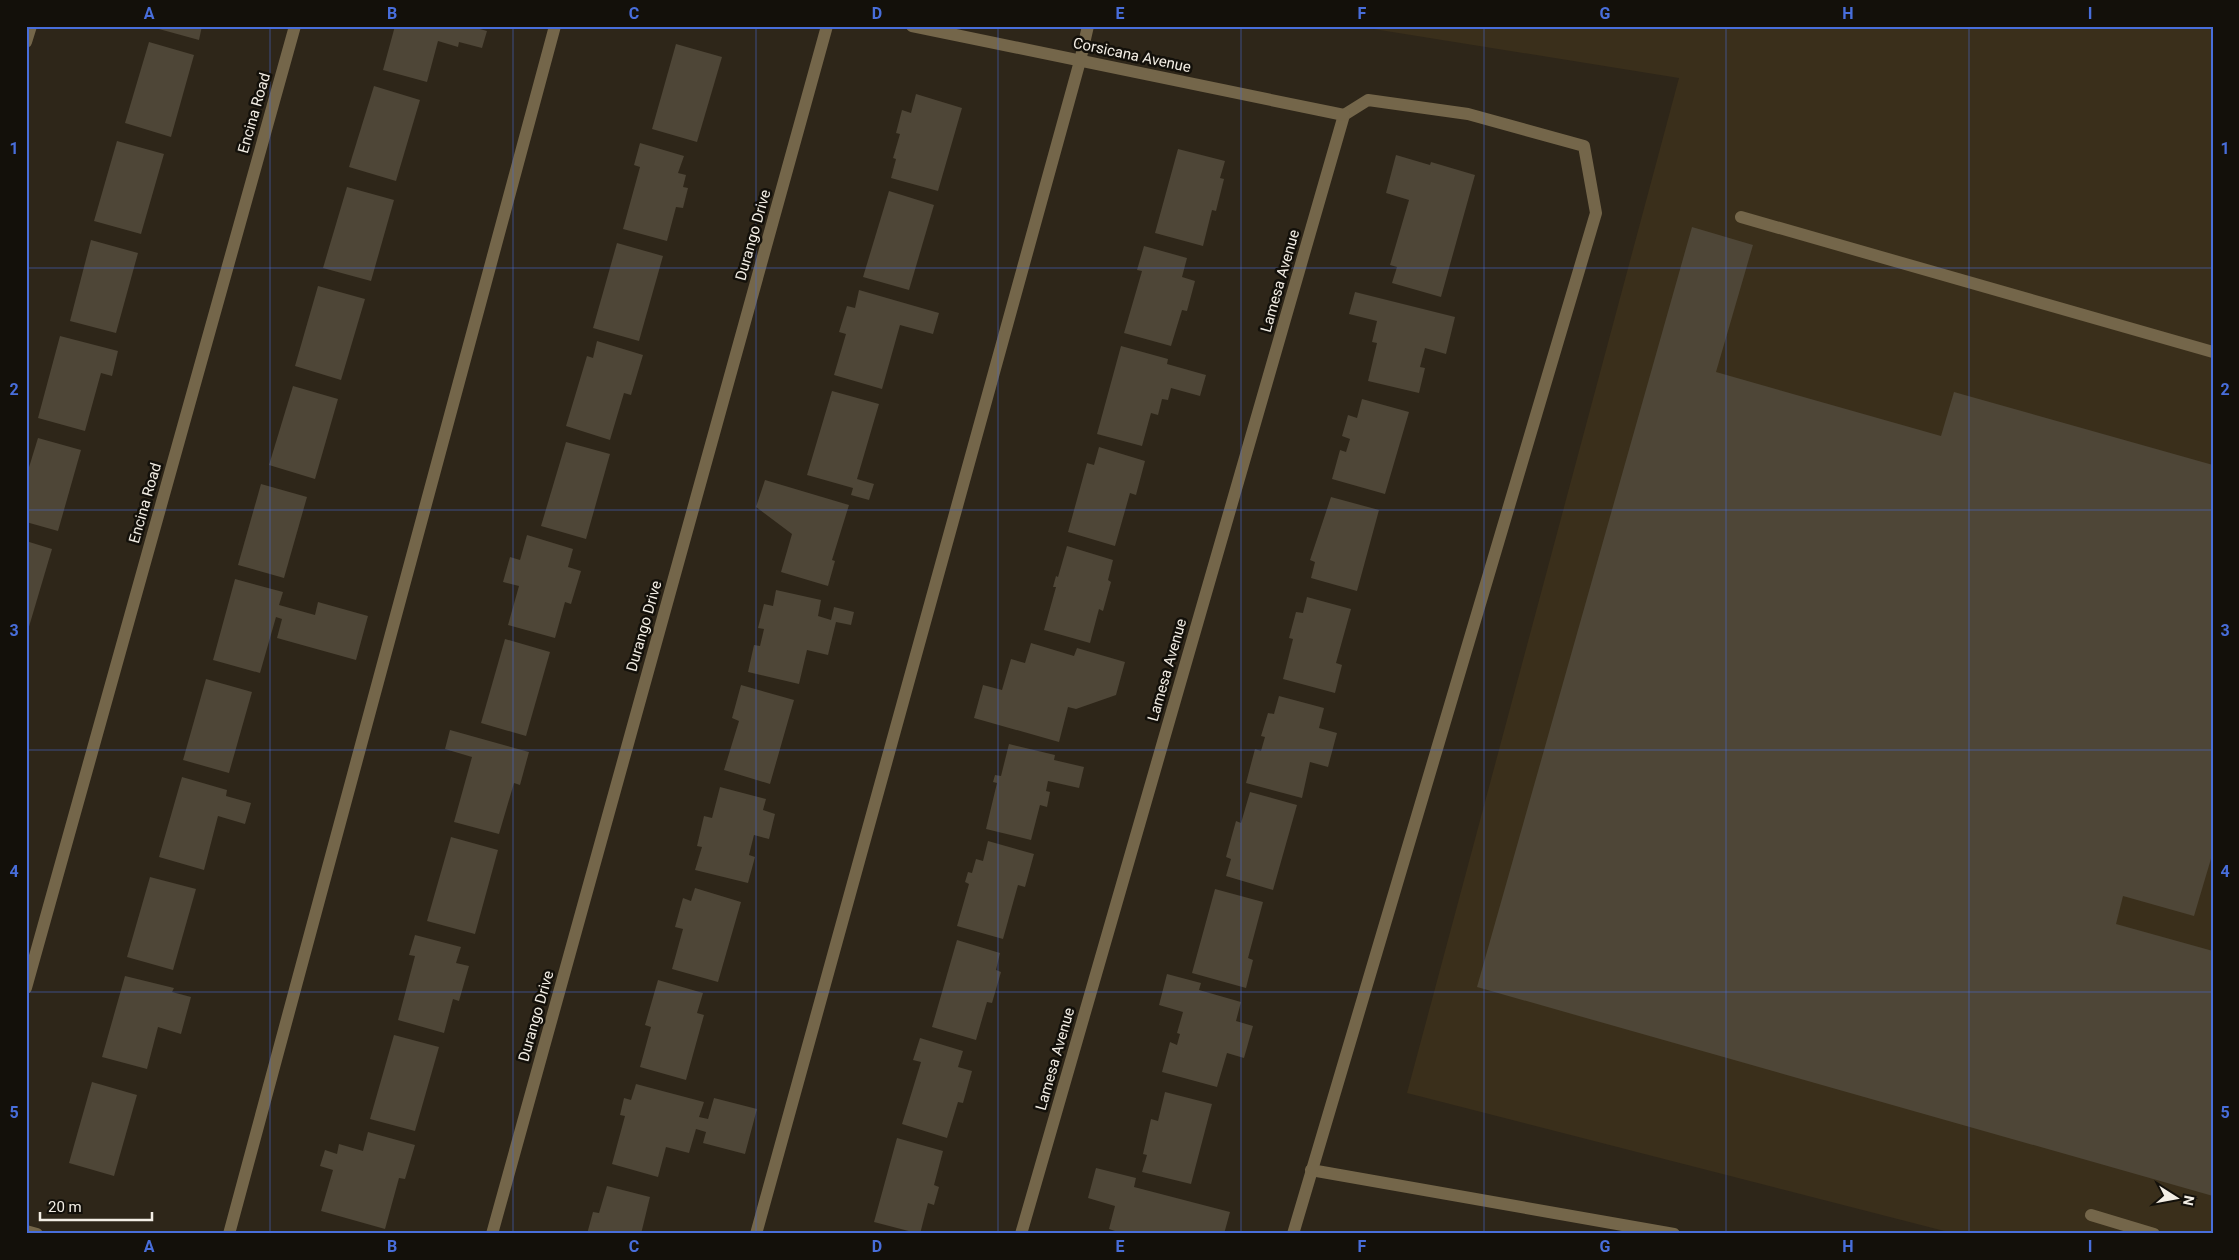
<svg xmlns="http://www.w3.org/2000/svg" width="2239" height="1260" font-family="Roboto,sans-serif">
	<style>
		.built { fill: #3a2f1b }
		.building { fill: #4e4637 }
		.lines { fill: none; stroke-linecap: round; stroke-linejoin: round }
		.service { stroke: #74664a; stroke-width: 12 }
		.minor { stroke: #74664a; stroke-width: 12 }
		.tertiary { stroke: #74664a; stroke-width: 12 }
		.grid { fill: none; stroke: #486edb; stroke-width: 1; stroke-opacity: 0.55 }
		.labels { text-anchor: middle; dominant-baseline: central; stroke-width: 5; stroke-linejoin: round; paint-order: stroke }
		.street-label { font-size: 15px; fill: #f3eee5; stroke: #13100a }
		.neatline { fill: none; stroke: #486edb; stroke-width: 2 }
		.grid-label { font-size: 16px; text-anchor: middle; font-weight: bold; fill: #486edb }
	</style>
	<rect width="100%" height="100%" fill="#2e2619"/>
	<polygon class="built" points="1355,26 2213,26 2213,1234 1956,1234 1407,1093 1679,78"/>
	<g class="building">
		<polygon points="148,26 202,26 199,40"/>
		<polygon points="395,26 469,26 487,31 482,48 459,42 458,47 438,41 427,82 383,70"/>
		<polygon points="149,42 194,55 171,137 125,123"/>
		<polygon points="676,44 722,57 697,142 652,129"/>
		<polygon points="374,86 420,100 396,181 349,167"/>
		<polygon points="916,94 962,108 938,191 891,178 896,159 893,158 900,134 896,133 902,110 911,113"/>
		<polygon points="117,141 164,154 141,234 94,221"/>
		<polygon points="640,143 684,156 678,173 686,175 683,187 688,188 683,208 676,207 667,241 623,229 640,167 634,165"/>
		<polygon points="1178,149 1225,161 1220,178 1224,179 1216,211 1212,210 1203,246 1155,233"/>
		<polygon points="1396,155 1430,165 1431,162 1475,175 1441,297 1392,283 1397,267 1390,265 1409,200 1386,193"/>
		<polygon points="347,187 394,200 371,281 323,268"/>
		<polygon points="889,191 934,205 909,290 863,277"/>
		<polygon points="1692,227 1753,245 1716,372 1941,436 1954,392 2213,465 2213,694 2211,700 2213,701 2213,852 2194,916 2123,896 2116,924 2213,951 2213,1196 1477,987"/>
		<polygon points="91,240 138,253 116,333 70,321"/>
		<polygon points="617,243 663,256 639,341 593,328"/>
		<polygon points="1144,246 1187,258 1182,277 1195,281 1187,311 1182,310 1171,346 1124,333 1142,271 1137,270"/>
		<polygon points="318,286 365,299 341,380 295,366"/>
		<polygon points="859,290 939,313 933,334 900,325 882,389 834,375 846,334 839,332 847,306 855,308"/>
		<polygon points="1355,292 1455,317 1446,354 1425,348 1420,367 1425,368 1419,393 1368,381 1377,343 1372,342 1377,321 1349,314"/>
		<polygon points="60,336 118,351 112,376 101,373 85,431 38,418"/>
		<polygon points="597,341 643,355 631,395 624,393 610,440 566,426 587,356 593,358"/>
		<polygon points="1121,346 1168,359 1167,364 1206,375 1200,396 1171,388 1168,400 1162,399 1158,415 1151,413 1142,446 1097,434"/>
		<polygon points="293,386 338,399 315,479 269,465"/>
		<polygon points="832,391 879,404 857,479 874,484 869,500 851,495 853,488 807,475"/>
		<polygon points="1362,399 1409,412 1385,494 1332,479 1340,450 1346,452 1350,439 1342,436 1348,415 1357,418"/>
		<polygon points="38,438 81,450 58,531 26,522 26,477"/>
		<polygon points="566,442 610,454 586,539 541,526"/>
		<polygon points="1099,447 1145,461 1136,495 1130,493 1115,546 1068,532 1087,463 1094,465"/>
		<polygon points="765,480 849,505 832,560 835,561 828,586 781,572 792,534 756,507"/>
		<polygon points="261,484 307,497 284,578 238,565"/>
		<polygon points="1331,497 1379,510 1357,591 1311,578 1315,562 1310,560"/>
		<polygon points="527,535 573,549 568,567 581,571 571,604 565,602 555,638 508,625 519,586 503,582 510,557 520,560"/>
		<polygon points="26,541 52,549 28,630 26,629"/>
		<polygon points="1067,546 1113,560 1108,580 1111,582 1103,611 1099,609 1090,643 1044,630 1056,587 1053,587 1056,576 1058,577"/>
		<polygon points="235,579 283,592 279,605 315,615 318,602 368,616 356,660 277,638 282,619 276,617 260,673 213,660"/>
		<polygon points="776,590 821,600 818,616 831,620 834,607 854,612 851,625 836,622 828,655 807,650 799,684 748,672 754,645 760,646 764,629 758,628 764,604 773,606"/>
		<polygon points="1307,597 1351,609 1336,663 1342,665 1335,693 1283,679 1293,639 1289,638 1296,612 1303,613"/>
		<polygon points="505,639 550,652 526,736 481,723"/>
		<polygon points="1031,643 1074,656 1077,648 1125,662 1116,695 1076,709 1068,707 1059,742 974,718 983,685 1002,690 1011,659 1025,663"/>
		<polygon points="206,679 252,692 229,773 183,760"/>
		<polygon points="741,685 794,700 770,784 724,770 739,721 732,718"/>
		<polygon points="1279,696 1324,708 1319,728 1337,733 1328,767 1310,762 1302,798 1246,783 1255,749 1261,751 1265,737 1261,736 1268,713 1274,714"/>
		<polygon points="450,730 529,752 520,785 514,783 499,834 454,822 472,757 445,749"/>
		<polygon points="1009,744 1055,755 1054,760 1084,767 1079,788 1048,781 1046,791 1050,792 1047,807 1040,805 1031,840 986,829 997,783 993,782 995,775 1001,776"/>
		<polygon points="182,777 227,790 226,796 251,803 245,824 218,816 204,870 159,857"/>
		<polygon points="720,787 766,799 763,810 775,814 769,839 754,835 749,855 755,857 748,883 695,870 702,847 697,846 704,816 712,818"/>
		<polygon points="1250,792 1297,805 1273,890 1226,876 1231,859 1226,857 1236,821 1241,823"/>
		<polygon points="451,837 498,850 475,934 427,921"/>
		<polygon points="988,841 1034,854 1025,887 1018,885 1003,939 957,926 969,884 965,882 968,872 972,873 976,859 983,861"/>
		<polygon points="150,877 196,889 173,970 127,957"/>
		<polygon points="695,888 741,902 718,982 672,969 683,929 675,927 683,898 691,901"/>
		<polygon points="1215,889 1263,902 1248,958 1253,960 1246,988 1192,973"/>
		<polygon points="415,935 461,947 456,963 469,966 459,1001 453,999 444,1033 398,1020 415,956 409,955"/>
		<polygon points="957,940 1000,953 996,970 1001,972 992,1003 987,1002 976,1040 932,1027"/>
		<polygon points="1167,974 1201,983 1199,990 1241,1002 1236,1021 1253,1026 1244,1058 1227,1053 1217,1087 1162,1072 1170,1042 1177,1045 1180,1034 1177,1033 1183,1012 1159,1005"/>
		<polygon points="125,976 174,988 172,992 191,997 181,1034 158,1027 147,1069 102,1057"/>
		<polygon points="658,980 703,993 697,1013 704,1015 686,1080 640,1067 651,1027 645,1025"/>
		<polygon points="394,1035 439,1047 415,1131 370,1119"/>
		<polygon points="920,1038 963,1051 958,1067 972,1071 963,1103 958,1102 947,1138 902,1124 921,1062 913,1060"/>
		<polygon points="92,1082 137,1095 114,1176 69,1163"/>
		<polygon points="636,1084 704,1102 699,1117 708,1119 714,1098 757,1109 745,1154 703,1143 706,1132 696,1129 689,1153 666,1147 658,1177 612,1164 625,1116 620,1115 624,1098 631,1100"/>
		<polygon points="1165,1092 1212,1104 1191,1184 1142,1172 1147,1155 1143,1154 1151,1119 1158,1121"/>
		<polygon points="368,1132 415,1145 405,1179 399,1178 385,1229 321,1211 333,1170 320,1166 325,1150 337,1154 339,1144 363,1151"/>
		<polygon points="897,1138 943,1151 934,1185 939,1187 934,1205 928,1203 920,1234 874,1222"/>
		<polygon points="1096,1168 1136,1178 1134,1187 1230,1212 1224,1234 1124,1234 1109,1229 1115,1206 1088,1198"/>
		<polygon points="607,1186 650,1197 641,1234 587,1234 593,1212 599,1213"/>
	</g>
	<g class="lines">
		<g class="service">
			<polyline points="26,42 31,26"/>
			<polyline points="1741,217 2213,352"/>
			<polyline points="1311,1170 1674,1234"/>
			<polyline points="2091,1215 2154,1234"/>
			<polyline points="229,1234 555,26"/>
			<polyline points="756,1234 1080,61 1088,26"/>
			<polyline points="1293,1234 1596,213 1584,146 1468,114 1368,100 1344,115"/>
		</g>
		<g class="minor">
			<polyline points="26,988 295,26"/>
			<polyline points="26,1231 37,1234"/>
			<polyline points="492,1234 827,26"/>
			<polyline points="1021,1234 1344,115"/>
		</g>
		<polyline class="tertiary" points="912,26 1344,115"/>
	</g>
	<path class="grid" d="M 270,26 L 270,1234M 513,26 L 513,1234M 756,26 L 756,1234M 998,26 L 998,1234M 1241,26 L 1241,1234M 1484,26 L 1484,1234M 1726,26 L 1726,1234M 1969,26 L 1969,1234M 26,268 L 2213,268M 26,510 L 2213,510M 26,750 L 2213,750M 26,992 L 2213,992"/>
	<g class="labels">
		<g class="street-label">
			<text transform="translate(1132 55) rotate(12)">Corsicana Avenue</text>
			<text transform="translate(254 113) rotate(-74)">Encina Road</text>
			<text transform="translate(753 235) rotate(-74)">Durango Drive</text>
			<text transform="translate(1280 281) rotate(-74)">Lamesa Avenue</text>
			<text transform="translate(145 503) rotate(-74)">Encina Road</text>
			<text transform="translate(644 626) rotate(-74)">Durango Drive</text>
			<text transform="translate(1167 670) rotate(-74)">Lamesa Avenue</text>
			<text transform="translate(536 1016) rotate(-74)">Durango Drive</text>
			<text transform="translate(1055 1059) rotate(-74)">Lamesa Avenue</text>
		</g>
	</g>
	<rect width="2239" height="1260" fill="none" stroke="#13100a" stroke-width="55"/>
	<g transform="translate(2176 1198) rotate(101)" stroke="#13100a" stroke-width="4" paint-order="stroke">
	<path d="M0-4L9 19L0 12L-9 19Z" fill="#f3eee5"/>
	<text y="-8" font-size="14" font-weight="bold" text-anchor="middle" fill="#f3eee5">N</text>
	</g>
	<path d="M40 1212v8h112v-8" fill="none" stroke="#f3eee5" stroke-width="2.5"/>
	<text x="48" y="1212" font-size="15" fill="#f3eee5" stroke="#13100a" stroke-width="4" paint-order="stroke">20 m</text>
	<rect x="28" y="28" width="2184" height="1204" class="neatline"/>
	<g class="grid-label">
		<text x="149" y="19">A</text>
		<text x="392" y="19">B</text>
		<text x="634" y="19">C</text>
		<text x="877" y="19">D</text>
		<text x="1120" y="19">E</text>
		<text x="1362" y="19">F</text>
		<text x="1605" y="19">G</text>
		<text x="1848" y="19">H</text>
		<text x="2090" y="19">I</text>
		<text x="14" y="154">1</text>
		<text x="2225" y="154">1</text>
		<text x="14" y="395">2</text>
		<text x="2225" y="395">2</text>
		<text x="14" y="636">3</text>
		<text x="2225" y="636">3</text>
		<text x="14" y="877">4</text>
		<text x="2225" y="877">4</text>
		<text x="14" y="1118">5</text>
		<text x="2225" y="1118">5</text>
		<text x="149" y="1252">A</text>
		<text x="392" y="1252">B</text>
		<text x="634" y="1252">C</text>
		<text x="877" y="1252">D</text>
		<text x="1120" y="1252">E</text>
		<text x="1362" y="1252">F</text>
		<text x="1605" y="1252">G</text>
		<text x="1848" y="1252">H</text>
		<text x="2090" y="1252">I</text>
	</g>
</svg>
